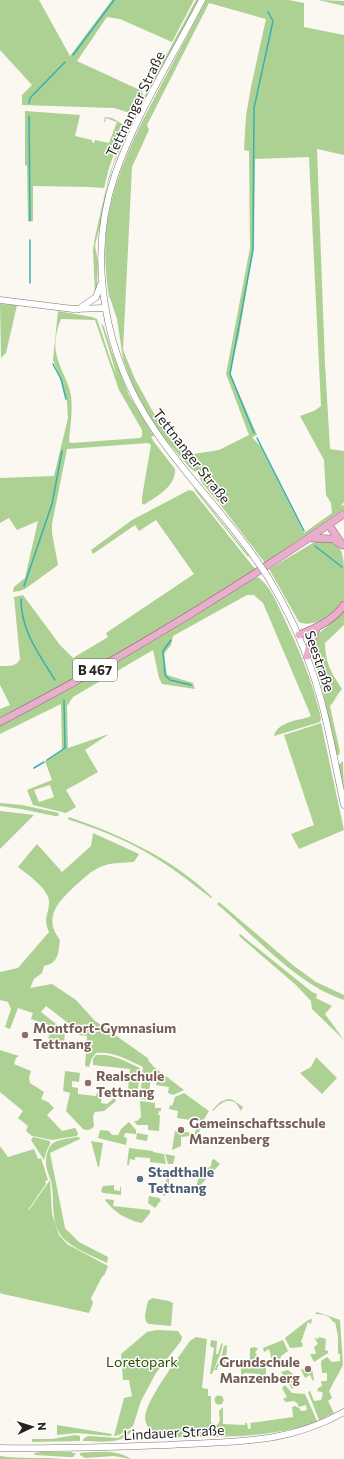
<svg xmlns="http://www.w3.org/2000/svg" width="344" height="1459" font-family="Commissioner,sans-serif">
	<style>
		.green { fill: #acd192; fill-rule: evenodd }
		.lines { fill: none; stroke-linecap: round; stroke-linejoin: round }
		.stream { stroke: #36b1b2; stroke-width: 1.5 }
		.secondary-casing { stroke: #7c7873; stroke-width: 7 }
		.primary-casing { stroke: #9a5c7b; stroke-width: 8 }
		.secondary { stroke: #fff; stroke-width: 6 }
		.primary { stroke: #e8afcd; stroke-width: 7 }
		.secondary-bridge-casing { stroke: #7c7873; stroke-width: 7; stroke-linecap: butt }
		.secondary-bridge { stroke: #fff; stroke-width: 6 }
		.education-dot { fill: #8d6e63; stroke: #fff; stroke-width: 1.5 }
		.service-dot { fill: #5c6f8a; stroke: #fff; stroke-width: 1.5 }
		.labels { text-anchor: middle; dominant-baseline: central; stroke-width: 3; stroke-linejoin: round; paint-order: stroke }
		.shield { fill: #fff; stroke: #676664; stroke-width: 1 }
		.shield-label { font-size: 13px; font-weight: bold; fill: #262422 }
		.street-label { font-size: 14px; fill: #262422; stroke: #fff }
		.education-label { font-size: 14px; font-weight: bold; fill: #785e54; stroke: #fff; text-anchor: start }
		.service-label { font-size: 14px; font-weight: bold; fill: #4e5e75; stroke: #fff; text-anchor: start }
		.park-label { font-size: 14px; fill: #294d00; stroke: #fff }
	</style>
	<rect width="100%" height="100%" fill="#fbf7f1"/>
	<g class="green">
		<polygon points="0,0 39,0 70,56 112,0 194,0 172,42 120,19 107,17 77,61 142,91 143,96 130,113 114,108 22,105 22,95 32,85 0,50"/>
		<path d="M 196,0 L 199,0 C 180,36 159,70 141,106 L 138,110 L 134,112 L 144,97 Z"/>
		<path d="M 206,0 L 289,0 L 304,3 L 304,27 L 344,35 L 344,155 L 317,149 L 325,364 L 330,449 L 344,451 L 344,502 L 341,506 L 344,505 L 344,509 L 265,563 L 219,503 L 202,483 L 200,478 L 201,474 C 197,471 194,472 190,468 L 157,430 L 133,387 L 123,359 L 117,319 L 110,298 L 109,297 C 106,276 104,255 106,234 C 111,181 135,135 159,89 C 175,59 190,30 206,0 ZM 209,3 L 266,19 L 251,87 L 246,116 L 244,150 L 249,151 L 250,248 L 226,374 L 249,435 L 219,450 L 187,455 L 166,430 L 153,412 L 135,379 L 123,350 L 132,167 L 149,130 L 147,125 ZM 309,157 L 321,406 L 314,411 L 300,416 L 324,460 L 326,495 L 331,503 L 332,513 L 304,533 L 261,447 L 252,437 L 257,435 L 230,373 L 239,335 L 254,245 L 255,159 Z"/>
		<polygon points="318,0 344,1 344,6"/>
		<polygon points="25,111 80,115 75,136 92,140 92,142 94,143 95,140 109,143 117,122 106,118 105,122 104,122 105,117 112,118 124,125 109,168 104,188 90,187 33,186 33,221 28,221 27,166 25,165"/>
		<polygon points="126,127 125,137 113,166 107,187 102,218 95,245 98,263 97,286 95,294 93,250 95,237 109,176"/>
		<polygon points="0,304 17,305 6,353 1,358"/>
		<path d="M 58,311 L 92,317 L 97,319 L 111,361 L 117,376 L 101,323 L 104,327 L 112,352 L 129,395 L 154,436 L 151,437 L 154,442 L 175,469 C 176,487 157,496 144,505 L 142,503 L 142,497 L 151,445 L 148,443 L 67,449 L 52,524 L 52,533 L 58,565 L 25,589 L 20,591 L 13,592 L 14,587 L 25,578 L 38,521 L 17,530 L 9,518 L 0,523 L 0,478 L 54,476 L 68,418 L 67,402 L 62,383 L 53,360 ZM 61,319 L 95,320 L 119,390 L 142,430 L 142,436 L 140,438 L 72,443 L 69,442 C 70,427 73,411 71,396 C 69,381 58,367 56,352 C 54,342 57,328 61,319 Z"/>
		<polygon points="193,488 197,491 249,556 248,557"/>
		<path d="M 189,490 L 193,491 L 255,569 C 172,622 87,673 0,719 L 0,709 L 10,705 L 0,685 L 0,666 C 9,666 16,667 20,659 L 14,597 L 23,595 L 60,645 L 73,658 L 108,637 L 106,633 L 194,574 L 156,520 L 139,531 L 135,525 L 93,554 L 91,550 L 132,520 Z"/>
		<path d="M 318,540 C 344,539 344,556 344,577 C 344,584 344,593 344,599 C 340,613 312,629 299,622 L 269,569 Z"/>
		<path d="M 258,577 C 270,586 277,603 283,616 C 299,649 313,682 321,718 L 320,722 L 274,736 C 278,721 299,721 311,716 L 263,603 L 254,595 L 247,595 L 173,636 L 171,645 L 164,654 L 167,675 L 193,683 L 195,689 L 162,684 L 159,678 L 153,650 L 73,697 L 67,706 L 68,748 L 109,734 L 85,750 L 98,772 L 66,790 L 76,807 L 66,813 L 33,805 L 27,790 L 52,780 L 45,761 L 62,750 L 61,704 L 0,734 L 0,726 L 251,580 ZM 50,785 L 54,797 L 39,802 L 34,790 Z"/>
		<path d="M 344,611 L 344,625 L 325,643 C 325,663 332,674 342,689 C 337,694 335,701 330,706 L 340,752 L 339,755 L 338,755 L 336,754 L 313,646 L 318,634 L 330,624 Z"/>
		<polygon points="321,723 344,830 299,849 291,834 314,825 284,735"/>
		<polygon points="343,761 344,791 338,765"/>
		<polygon points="0,803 22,805 59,813 58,816 55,816 21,809 0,806"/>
		<polygon points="0,811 34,815 0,849"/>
		<path d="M 69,817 C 121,835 172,858 212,897 L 211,898 C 194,885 177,871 159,860 C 131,842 101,830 70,820 L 68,819 Z"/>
		<path d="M 93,833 L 139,854 L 134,862 C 123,863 111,862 100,867 C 91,871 83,879 76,885 C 59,901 42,917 60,940 C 58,953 59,963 44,966 L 42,973 L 34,979 L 30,988 L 52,984 L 76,1000 L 95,1021 L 104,1027 L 149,1059 L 148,1060 L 154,1067 L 184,1090 L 173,1095 L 168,1093 L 169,1087 L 156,1085 L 157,1079 L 151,1078 L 148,1098 L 153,1099 L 153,1100 L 140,1099 L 143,1067 C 129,1060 112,1051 96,1053 L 92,1058 L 89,1067 L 85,1066 L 87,1036 L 79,1035 L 76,1029 L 46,1006 L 41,1012 L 65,1031 L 64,1044 L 48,1039 L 52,1026 L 31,1019 L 33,1013 L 18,1008 L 10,1029 L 5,1027 L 11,1009 L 8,1002 L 0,1000 L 0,972 L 18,968 L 49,932 C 43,919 48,916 49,904 C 51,890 28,875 18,867 L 37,844 L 62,872 L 91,846 Z"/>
		<path d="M 219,902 L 294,966 L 316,982 L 344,995 L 344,1000 C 297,985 255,936 217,904 Z"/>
		<polygon points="240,934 312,992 317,994 316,998 332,1006 325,1014 344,1040 312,1009 311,1001 296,985 239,936"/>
		<polygon points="0,1050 19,1056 16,1058 14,1064 31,1071 29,1078 30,1083 44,1092 41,1099 48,1102 54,1108 47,1115 62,1131 75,1128 78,1133 77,1136 52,1140 32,1136 26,1131 28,1126 18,1118 23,1111 0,1092"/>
		<path d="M 96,1055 C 111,1053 127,1062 140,1068 L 138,1090 L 128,1089 L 130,1069 L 93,1065 L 93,1059 Z"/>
		<polygon points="316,1057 337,1078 322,1094 300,1073 311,1067"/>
		<path d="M 65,1071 L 80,1073 L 79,1082 L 72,1081 L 72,1087 L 78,1088 L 78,1094 L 96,1096 L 98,1090 L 102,1095 L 101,1103 L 107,1104 L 114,1098 L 116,1101 L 104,1111 L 95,1112 L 93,1116 L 94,1126 C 91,1130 88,1131 83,1129 L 66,1111 L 70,1093 L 63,1091 Z"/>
		<polygon points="184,1093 209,1111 203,1121 198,1135 181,1137 181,1146 172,1150 175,1131 195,1133 197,1121 177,1118 178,1111 169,1109 170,1105 172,1106 175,1097"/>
		<path d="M 228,1099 L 233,1100 L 243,1107 L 241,1111 L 236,1103 C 226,1097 220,1104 213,1111 L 212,1110 L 220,1102 Z"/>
		<polygon points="140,1101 155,1103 155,1108 161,1108 161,1111 159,1111 158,1115 160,1115 159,1131 148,1130 148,1125 137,1125 134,1121 137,1121 141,1117"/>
		<polygon points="129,1122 136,1130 136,1134 125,1133 124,1137 127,1138 126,1145 98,1138 100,1130 109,1131 112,1135 118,1135 121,1129"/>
		<polygon points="137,1133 148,1135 147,1141 136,1139"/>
		<polygon points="33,1137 50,1141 50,1144 47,1150 44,1160 31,1140"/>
		<path d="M 76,1137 L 79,1137 L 80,1139 L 50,1153 L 65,1228 L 79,1242 L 108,1257 L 107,1263 C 93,1256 68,1247 60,1234 C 51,1220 54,1202 52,1186 C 51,1178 45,1169 46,1160 C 46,1155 48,1149 51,1145 C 56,1139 69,1139 76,1137 Z"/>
		<polygon points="91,1141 103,1143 99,1167 98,1167"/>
		<path d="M 0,1146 L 8,1157 L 34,1149 L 38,1159 L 41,1158 L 48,1180 L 45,1181 L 46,1184 L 28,1210 L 29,1210 C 36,1200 43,1190 50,1180 L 52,1214 L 59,1235 L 67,1244 L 108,1266 L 105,1274 L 102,1277 L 91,1298 L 93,1303 L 89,1313 L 3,1294 L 0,1293 Z"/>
		<polygon points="129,1148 153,1151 153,1152 164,1154 166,1164 150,1162 150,1158 135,1157 135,1160 130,1159 129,1165 127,1165"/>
		<polygon points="165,1154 175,1156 173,1164 168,1164"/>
		<path d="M 214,1159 L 220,1164 L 196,1190 L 195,1189 C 200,1176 198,1174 211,1166 L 212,1160 Z"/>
		<polygon points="167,1173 170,1173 169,1182 170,1189 164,1196 163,1195 163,1185 166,1184"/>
		<polygon points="114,1185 114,1190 120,1191 120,1187 121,1187 121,1195 103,1193 101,1191 103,1186"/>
		<polygon points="149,1196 159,1198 161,1200 155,1208 148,1203"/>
		<path d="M 106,1199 L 114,1200 L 113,1206 L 150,1210 L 150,1213 L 142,1223 C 126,1220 114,1212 105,1200 Z"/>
		<polygon points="152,1298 169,1301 173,1303 171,1326 149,1324 146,1322 145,1315 148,1301"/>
		<path d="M 317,1312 L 340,1320 L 343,1365 L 329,1391 L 332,1398 L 328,1401 L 334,1413 L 319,1420 L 308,1392 L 310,1391 L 314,1401 L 321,1400 L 323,1394 L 322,1392 L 317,1391 L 318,1388 L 322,1386 L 321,1381 L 327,1381 L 327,1373 L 322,1373 L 321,1361 L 327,1357 L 332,1362 L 340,1361 L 340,1354 L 338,1354 L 338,1336 L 335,1322 L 333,1322 C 330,1315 322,1314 315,1314 Z"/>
		<polygon points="312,1319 311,1324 308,1322 301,1342 303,1344 302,1347 290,1348 285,1338 308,1320"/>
		<polygon points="157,1330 178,1331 182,1337 181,1341 156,1373 141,1401 133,1426 119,1435 114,1436 124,1398 132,1396 129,1380 123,1380 121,1354 147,1332"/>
		<path d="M 196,1337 L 207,1339 L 202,1388 L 208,1389 L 208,1396 L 211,1396 L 211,1423 L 217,1425 C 222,1420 219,1416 219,1411 L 223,1407 L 223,1424 L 245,1425 L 245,1423 L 247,1423 L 248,1429 L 251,1428 L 250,1423 L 293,1417 L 292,1407 L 295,1406 L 299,1408 L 301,1411 L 307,1410 L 306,1405 L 299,1407 L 297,1403 L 294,1401 L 286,1402 L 283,1399 L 287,1397 L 282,1388 L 285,1385 L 292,1393 L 305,1394 L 317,1421 C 310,1424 303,1426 296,1428 C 265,1436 231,1437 199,1437 C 184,1437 167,1439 154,1432 C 148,1429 145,1423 145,1417 C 147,1398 179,1357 190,1341 Z"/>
		<polygon points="319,1337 326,1339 325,1350 328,1351 328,1353 314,1362 310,1354 316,1354 314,1347 318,1344 315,1339 315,1338 318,1339"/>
		<polygon points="211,1340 217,1341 216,1354 218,1354 221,1344 223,1343 220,1355 212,1374 210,1374 214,1348 210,1346"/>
		<polygon points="283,1340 288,1351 281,1356 279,1363 288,1362 286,1365 274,1368 269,1349 264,1352 263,1348"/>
		<polygon points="227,1345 226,1366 218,1366 217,1370 214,1370 221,1358 224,1346"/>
		<polygon points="255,1347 258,1349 255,1352 261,1361 262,1366 266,1365 266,1379 260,1379 260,1374 244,1373 243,1376 241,1376 241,1363 247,1363 250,1360 250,1348"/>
		<polygon points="312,1368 314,1380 313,1381 310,1375 305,1378 301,1370 302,1369"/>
		<polygon points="288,1370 293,1374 296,1381 291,1383 293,1388 292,1389 281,1372"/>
		<circle cx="219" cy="1400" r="4.5"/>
		<polygon points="57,1425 112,1434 111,1436 77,1433 57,1435"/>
		<path d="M 133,1428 C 125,1446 100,1441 83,1441 L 83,1439 L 88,1436 L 118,1438 Z"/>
		<polygon points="75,1435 80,1436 80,1441 32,1442 32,1439 52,1439"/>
		<polygon points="42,1452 72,1452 72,1453 76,1453 73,1457 69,1457 35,1455 34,1453"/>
		<path d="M 80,1453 C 96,1452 117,1449 131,1459 L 114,1456 L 85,1458 L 80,1455 Z"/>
		<path d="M 0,1456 C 21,1459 42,1457 64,1459 L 0,1459 Z"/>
	</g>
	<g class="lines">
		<g class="stream">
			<polyline points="73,55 114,0"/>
			<polyline points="29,103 30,98 65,62"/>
			<polyline points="29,116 30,221"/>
			<polyline points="30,240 30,283"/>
			<polyline points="53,364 61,379 66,399"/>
			<polyline points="254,433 230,374 253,250 254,108 273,21 268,12"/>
			<polyline points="257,438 304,531"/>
			<polyline points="315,546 342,567"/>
			<polyline points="24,586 52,504 62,451"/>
			<path d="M 21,599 C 21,631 39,654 55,680"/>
			<polyline points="171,640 163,651 165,675 170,680 191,685"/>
			<polyline points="47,760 65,748 64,700"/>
			<polyline points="34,768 44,762"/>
		</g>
		<defs>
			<g id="secondary">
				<path d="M 202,0 C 172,58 136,114 115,175 C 86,259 105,357 154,429 C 185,476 226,515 257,561"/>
				<polyline points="0,300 73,309 105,308"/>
				<polyline points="79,309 96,297 101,284"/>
				<path d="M 268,577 C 286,607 301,638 312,671 C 327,714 334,760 344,805"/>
				<path d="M 0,1448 C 56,1449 112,1447 167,1445 C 232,1441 286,1445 344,1412"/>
			</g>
			<g id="primary">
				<polyline points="329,525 341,543"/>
				<polyline points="310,538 333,539 342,545"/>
				<path d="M 299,635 C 316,628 334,620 344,605"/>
				<polyline points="307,656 312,639 317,627"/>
				<path d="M 0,722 C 119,660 234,590 344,514"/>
			</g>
		</defs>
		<use href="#secondary" class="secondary-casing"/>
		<use href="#primary" class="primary-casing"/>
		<use href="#secondary" class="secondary"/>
		<use href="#primary" class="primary"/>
		<defs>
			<polyline id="secondary-bridge" points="257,561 268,577"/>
		</defs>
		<use href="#secondary-bridge" class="secondary-bridge-casing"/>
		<use href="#secondary-bridge" class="secondary-bridge"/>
	</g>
	<g class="education-dot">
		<circle cx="25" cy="1035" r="4"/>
		<circle cx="88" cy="1083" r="4"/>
		<circle cx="181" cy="1130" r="4"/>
		<circle cx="308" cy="1369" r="4"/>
	</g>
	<circle class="service-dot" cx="140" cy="1179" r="4"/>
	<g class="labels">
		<rect class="shield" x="73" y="659" width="44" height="22" rx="3"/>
		<g class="shield-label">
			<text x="95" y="670">B 467</text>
		</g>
		<g class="street-label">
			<text transform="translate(135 104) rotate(-64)">Tettnanger Straße</text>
			<text transform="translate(192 456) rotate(52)">Tettnanger Straße</text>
			<text transform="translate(320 661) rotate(71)">Seestraße</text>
			<text transform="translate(174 1432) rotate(-3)">Lindauer Straße</text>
		</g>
		<g class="education-label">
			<text x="33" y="1027">Montfort-Gymnasium<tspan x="33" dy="16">Tettnang</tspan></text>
			<text x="96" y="1075">Realschule<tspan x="96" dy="16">Tettnang</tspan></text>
			<text x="189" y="1122">Gemeinschaftsschule<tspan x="189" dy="16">Manzenberg</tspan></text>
			<text x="300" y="1361" text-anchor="end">Grundschule<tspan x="300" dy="16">Manzenberg</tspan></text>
		</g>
		<g class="service-label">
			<text x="148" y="1171">Stadthalle<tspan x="148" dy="16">Tettnang</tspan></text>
		</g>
		<g class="park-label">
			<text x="142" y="1361">Loretopark</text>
		</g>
	</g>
	<g transform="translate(32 1427) rotate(86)" stroke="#ffffff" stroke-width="3" paint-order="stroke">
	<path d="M0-3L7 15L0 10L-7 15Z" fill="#262422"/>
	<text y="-6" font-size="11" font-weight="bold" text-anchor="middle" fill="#262422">N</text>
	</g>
</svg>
